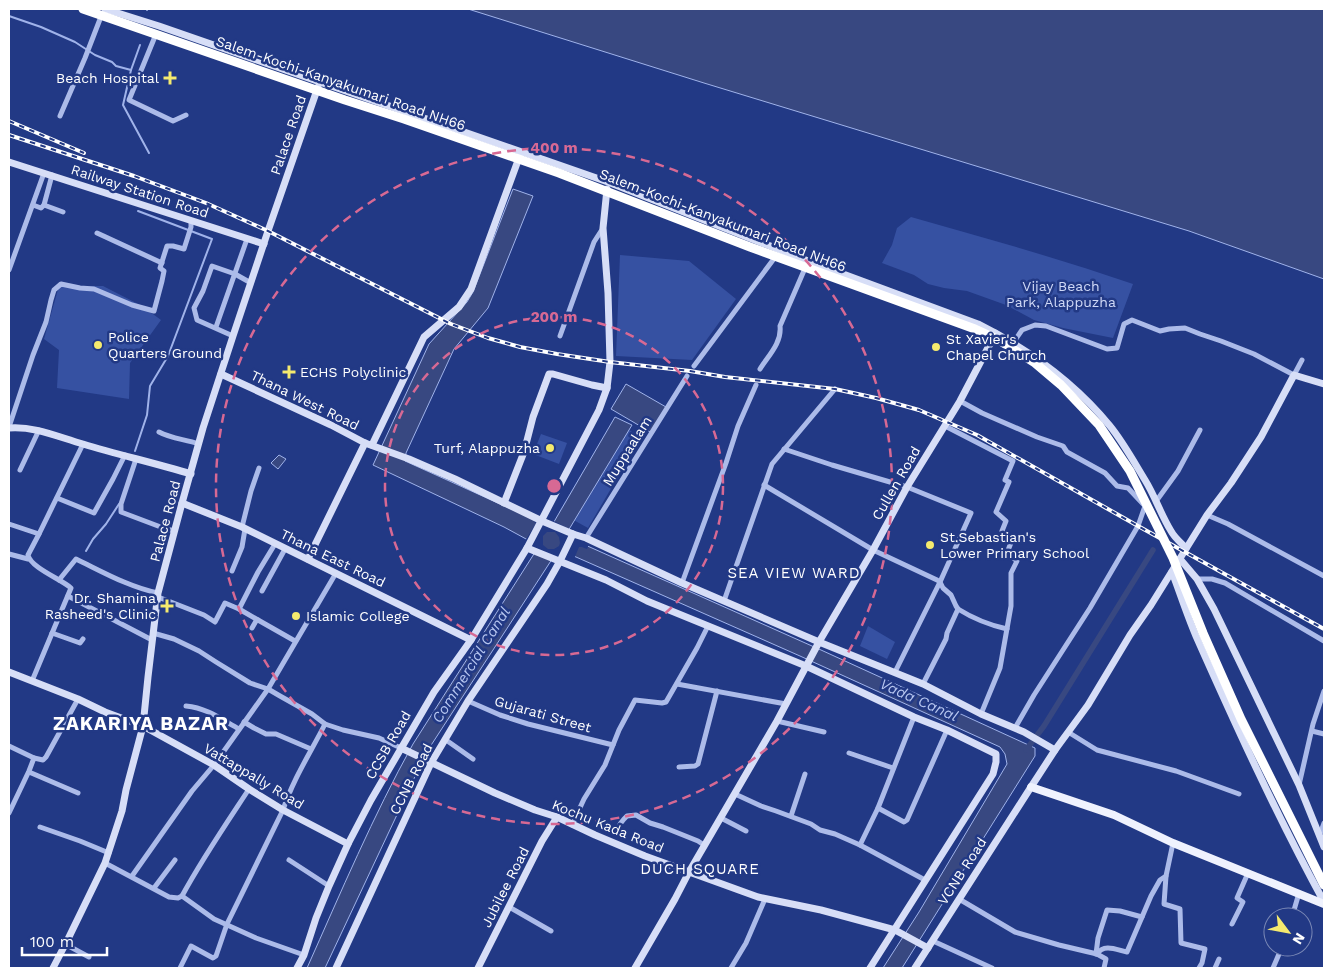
<svg xmlns="http://www.w3.org/2000/svg" width="1333" height="977" font-family="'Work Sans',sans-serif">
	<style>
		.green { fill: #3651a2 }
		.water { fill: #384881; stroke: #a0b3ea }
		.pier { fill: #223985; fill-rule: evenodd }
		.lines { fill: none; stroke-linecap: round; stroke-linejoin: round }
		.stream { stroke: #a0b3ea; stroke-width: 2 }
		.canal { stroke: #384881; stroke-width: 5.5 }
		.street { stroke: #acbbe9; stroke-width: 5 }
		.secondary { stroke: #d7def7; stroke-width: 7 }
		.primary { stroke: #eff2fe; stroke-width: 8 }
		.rail-casing { stroke: #fff; stroke-width: 4 }
		.rail { stroke: #223985; stroke-width: 2; stroke-dasharray: 5.5; stroke-linecap: butt }
		.highway-bridge { stroke: #fff; stroke-width: 9 }
		.ring { fill: none; stroke: #d76994; stroke-width: 2.5; stroke-dasharray: 9 6 }
		.poi-dot { fill: #f5ea6e; stroke: #223985; stroke-width: 2 }
		.labels { text-anchor: middle; dominant-baseline: central; stroke-width: 5; stroke-linejoin: round; paint-order: stroke }
		.poi-label { font-size: 14px; fill: #fff; stroke: #223985; text-anchor: start }
		.street-label { font-size: 14px; fill: #fff; stroke: #223985 }
		.park-label { font-size: 14px; fill: #d0d9f7; stroke: #223985 }
		.neighbourhood-label { font-size: 15px; letter-spacing: 1px; fill: #fff; stroke: #223985 }
		.water-label { font-size: 15px; font-style: italic; fill: #b7c6f0; stroke: #223985 }
		.district-label { font-size: 19px; font-weight: bold; letter-spacing: 1px; fill: #fff; stroke: #223985 }
		.centre { fill: #d76994; stroke: #223985; stroke-width: 2.5 }
		.ring-label { font-size: 15px; text-anchor: middle; font-weight: bold; fill: #d76994; stroke: #223985; stroke-width: 5; stroke-linejoin: round; paint-order: stroke }
	</style>
	<rect width="100%" height="100%" fill="#223985"/>
	<g class="green">
		<path d="M 911,217 C 986,238 1060,259 1133,284 L 1113,338 L 1063,328 L 1034,320 L 1006,305 L 967,291 L 944,288 L 928,284 L 914,275 L 882,263 L 892,245 L 897,228 Z"/>
		<polygon points="620,255 689,261 736,299 692,360 616,356"/>
		<polygon points="59,286 103,286 142,306 161,320 130,363 129,399 57,388 59,350 44,339"/>
		<polygon points="613,421 641,437 588,528 559,512"/>
		<polygon points="541,434 567,443 559,464 533,454"/>
		<polygon points="868,626 895,642 887,659 860,646"/>
	</g>
	<g class="water">
		<polygon points="468,9 1324,9 1324,279 1189,231 704,83"/>
		<path d="M 513,189 L 533,196 L 488,308 L 454,349 L 406,453 L 405,461 L 551,527 L 615,417 L 632,425 L 565,536 L 821,650 L 1035,748 L 1035,756 L 902,968 L 883,968 L 919,912 L 1007,764 L 1005,754 L 1000,747 L 800,656 L 567,553 L 558,550 L 426,753 L 325,968 L 307,968 C 341,892 373,816 413,744 L 539,546 L 504,527 L 373,465 L 429,344 L 467,302 L 473,292 Z"/>
		<polygon points="626,384 666,407 652,433 611,409"/>
		<polygon points="279,455 286,459 278,469 271,463"/>
	</g>
	<path class="pier" d="M 536,517 L 550,524 L 552,520 L 571,530 L 568,535 L 589,544 L 587,549 L 582,547 L 579,547 L 574,559 L 559,553 L 553,562 L 532,553 L 536,547 L 525,541 L 536,523 L 534,522 ZM 547,532 L 555,532 L 559,537 L 560,543 L 559,546 L 554,549 L 548,549 L 543,545 L 543,536 Z"/>
	<g class="lines">
		<g class="stream">
			<polyline points="147,10 147,9"/>
			<polyline points="9,16 41,27 75,42 95,55 112,62 116,66 131,70"/>
			<polyline points="140,45 131,70 123,105 149,153"/>
			<polyline points="135,451 147,415 150,386 168,356 212,239 138,211"/>
			<polyline points="86,551 93,539 106,524 119,504"/>
		</g>
		<polyline class="canal" points="1026,750 1044,726 1153,550 1151,553"/>
		<g class="street">
			<polyline points="156,34 129,100 173,121 186,115"/>
			<polyline points="60,116 85,58 102,14"/>
			<polyline points="52,175 44,205 63,212"/>
			<polyline points="33,205 41,208 44,205"/>
			<polyline points="97,233 162,263"/>
			<polyline points="9,270 44,173"/>
			<polyline points="216,327 247,239"/>
			<polyline points="233,336 197,320 194,308 203,291 212,266 235,274 251,283"/>
			<polyline points="560,336 594,242 603,228"/>
			<polyline points="1013,343 1022,330 1035,325 1046,326 1107,349 1117,348 1124,324 1132,320 1160,331 1169,329 1185,328 1200,334 1221,341 1254,354 1294,375 1302,360"/>
			<polyline points="694,366 776,256"/>
			<path d="M 760,369 C 768,356 782,343 780,326 L 806,266"/>
			<polyline points="960,401 982,413 1037,437 1063,446 1067,452 1105,473 1117,486 1128,488 1145,506 1138,526 1090,608 1034,695 1015,728"/>
			<polyline points="945,426 1013,461 1005,480 1009,482 996,512 1006,521 1002,531 1012,540 1007,553 1017,561 1011,573 1011,606 1000,668 981,714"/>
			<polyline points="9,427 33,355 46,322 51,300 54,290 61,284 80,288 94,289 132,305 154,311 162,281 164,271 160,268 167,246 173,246 184,249 191,227 191,222"/>
			<path d="M 159,432 C 172,439 185,439 199,444"/>
			<polyline points="784,449 832,465 907,487 971,513 940,582 895,672"/>
			<polyline points="136,459 121,504 121,512 166,529 175,531"/>
			<polyline points="20,470 39,430"/>
			<polyline points="764,485 873,550 937,580 940,582 943,588 951,595 956,606 958,609 947,633 946,639 923,684"/>
			<polyline points="57,498 94,513 113,479 125,455"/>
			<polyline points="1157,500 1178,471 1200,430"/>
			<polyline points="1207,515 1228,524 1324,576"/>
			<polyline points="9,524 39,534"/>
			<polyline points="242,527 251,491 259,468"/>
			<polyline points="586,538 687,376"/>
			<polyline points="9,554 28,559"/>
			<polyline points="232,571 242,547 245,529"/>
			<polyline points="1197,579 1212,579 1225,583 1324,641"/>
			<path d="M 59,580 L 76,559 C 103,572 129,587 158,593"/>
			<polyline points="682,583 726,463 738,426 756,385"/>
			<polyline points="262,591 285,549"/>
			<polyline points="68,596 152,640"/>
			<polyline points="158,597 204,615 215,622 225,603 239,609 258,572 275,544"/>
			<polyline points="724,601 772,464 835,389"/>
			<polyline points="239,609 258,620"/>
			<path d="M 958,609 C 974,619 989,625 1007,629"/>
			<polyline points="252,628 256,621 258,620 295,641"/>
			<polyline points="52,633 80,643 83,639"/>
			<polyline points="153,633 174,639 199,651 216,662 250,683 268,689 280,696 312,714 325,724 343,730 379,738 401,748"/>
			<path d="M 32,681 L 71,588 C 61,579 31,568 28,555 L 39,534 L 83,444"/>
			<polyline points="677,684 786,704"/>
			<polyline points="468,701 500,715 528,724 613,745"/>
			<path d="M 186,706 C 207,708 221,719 239,729"/>
			<polyline points="777,721 824,732"/>
			<polyline points="244,722 254,728 266,734 276,734 311,749"/>
			<polyline points="1312,731 1324,734"/>
			<polyline points="1068,732 1097,750 1176,771 1239,794"/>
			<polyline points="446,740 473,759"/>
			<polyline points="9,746 34,758"/>
			<polyline points="849,753 893,768"/>
			<polyline points="679,767 695,766 698,764 717,691"/>
			<polyline points="29,772 78,793"/>
			<polyline points="1299,785 1313,724 1324,691"/>
			<polyline points="735,794 761,806 776,811 811,824 820,830 835,834 860,845 925,880"/>
			<polyline points="878,808 904,822 907,820 947,730"/>
			<polyline points="9,813 29,771 34,758 43,760 46,757 78,699"/>
			<polyline points="791,816 805,774"/>
			<polyline points="721,818 746,831"/>
			<polyline points="620,824 624,819 627,816 636,815 650,823 663,827 698,841 704,845"/>
			<polyline points="572,825 584,799 605,765 619,730 635,700 662,703 666,702 697,648 708,626"/>
			<polyline points="40,827 80,841 109,853"/>
			<polyline points="1320,834 1324,823"/>
			<polyline points="860,845 878,808 914,717"/>
			<polyline points="289,860 329,886"/>
			<path d="M 105,863 L 169,897 L 178,898 L 182,896 C 202,859 226,824 249,789"/>
			<polyline points="132,876 192,791 214,765 268,689 336,573"/>
			<polyline points="1166,876 1164,904 1180,909 1181,943 1205,949 1202,963 1199,968"/>
			<polyline points="154,888 175,860"/>
			<polyline points="182,896 214,919 256,938 304,955"/>
			<path d="M 959,899 L 1015,932 L 1059,945 L 1097,954 C 1104,943 1117,950 1127,952 L 1151,896 L 1160,880 L 1166,876 L 1173,843"/>
			<polyline points="509,907 551,931"/>
			<polyline points="1292,917 1299,893"/>
			<polyline points="1232,924 1243,902 1237,898 1248,873"/>
			<polyline points="933,941 992,968"/>
			<polyline points="65,944 89,957"/>
			<polyline points="1096,954 1098,938 1107,910 1120,911 1142,917"/>
			<polyline points="1097,954 1106,959 1104,968"/>
			<path d="M 180,968 L 191,946 L 213,958 L 216,956 L 227,924 L 283,810 C 293,779 311,752 325,724"/>
			<polyline points="731,968 746,943 765,899"/>
			<polyline points="1215,968 1219,959"/>
			<polyline points="1273,968 1282,947"/>
		</g>
		<g class="secondary">
			<path d="M 105,9 L 159,26 L 608,182 L 808,261 L 978,324 C 1028,349 1074,382 1110,426 C 1123,442 1134,462 1145,480 C 1155,496 1161,515 1171,531 C 1174,537 1181,543 1186,548"/>
			<polyline points="9,162 264,244"/>
			<polyline points="221,374 331,425 365,443 409,459 455,479 542,521 573,534 586,538 682,583 819,642 923,684 981,714 1024,732 1055,750"/>
			<path d="M 9,428 C 35,426 58,437 83,444 C 119,455 155,463 191,474"/>
			<polyline points="372,445 424,337 459,307 471,289 520,155"/>
			<polyline points="182,503 242,527 471,640"/>
			<polyline points="504,503 524,452 533,417 549,374 553,374 592,385 607,388"/>
			<polyline points="527,548 606,580 647,601 806,666 914,717 947,730 996,754 996,762 993,774 870,968"/>
			<polyline points="308,559 365,443"/>
			<polyline points="1180,559 1197,579 1214,609 1299,785 1324,847"/>
			<path d="M 1172,572 C 1180,593 1187,615 1196,636 C 1236,726 1277,816 1324,902"/>
			<polyline points="9,672 78,699 105,712 143,726 214,765 249,789 283,810 348,844"/>
			<polyline points="401,748 495,793 535,810 557,817 595,835 645,856 758,897 821,910 895,930 928,948"/>
			<polyline points="53,968 68,939 105,863 122,811 126,790 143,726 148,677 158,593 182,503 203,428 233,336 268,231 318,87"/>
			<polyline points="297,968 304,955 316,918 329,886 348,844 371,800 434,692 471,640 527,548 599,410 607,388 610,362 608,293 603,228 607,189"/>
			<polyline points="336,968 431,763 468,701 547,584 560,561 573,534"/>
			<polyline points="478,968 542,841 557,817"/>
			<polyline points="635,968 675,899 689,872 777,721 819,642 873,550 907,487 960,401 991,342 995,333"/>
			<polyline points="915,968 1031,787 1055,750 1088,705 1130,635 1151,605 1207,515 1231,483 1261,437 1294,375 1324,384"/>
		</g>
		<polyline class="primary" points="1031,787 1114,815 1173,843 1324,904"/>
		<defs>
			<g id="rail">
				<polyline points="9,121 84,153"/>
				<polyline points="9,135 134,176 206,203 268,231 451,324 488,338 520,347 557,354 610,362 690,371 725,377 835,389 876,398 919,410 977,435 1138,526 1324,629"/>
			</g>
		</defs>
		<use href="#rail" class="rail-casing"/>
		<use href="#rail" class="rail"/>
		<polyline class="highway-bridge" points="83,9 345,100 404,119 559,173 750,247 975,329 997,339 1035,363 1061,385 1099,425 1130,471 1173,558 1203,633 1241,719 1324,885"/>
	</g>
	<g class="ring">
		<circle cx="554" cy="486" r="169"/>
		<circle cx="554" cy="486" r="338"/>
	</g>
	<g class="poi-dot">
		<path d="M167.5 70.5h5v5h5v5h-5v5h-5v-5h-5v-5h5z"/>
		<circle cx="98" cy="345" r="5"/>
		<circle cx="936" cy="347" r="5"/>
		<path d="M286.5 364.5h5v5h5v5h-5v5h-5v-5h-5v-5h5z"/>
		<circle cx="550" cy="448" r="5"/>
		<circle cx="930" cy="545" r="5"/>
		<path d="M164.5 598.5h5v5h5v5h-5v5h-5v-5h-5v-5h5z"/>
		<circle cx="296" cy="616" r="5"/>
	</g>
	<g class="labels">
		<g class="poi-label">
			<text x="159" y="78" text-anchor="end">Beach Hospital</text>
			<text x="108" y="337">Police<tspan x="108" dy="16">Quarters Ground</tspan></text>
			<text x="946" y="339">St Xavier's<tspan x="946" dy="16">Chapel Church</tspan></text>
			<text x="300" y="372">ECHS Polyclinic</text>
			<text x="540" y="448" text-anchor="end">Turf, Alappuzha</text>
			<text x="940" y="537">St.Sebastian's<tspan x="940" dy="16">Lower Primary School</tspan></text>
			<text x="156" y="598" text-anchor="end">Dr. Shamina<tspan x="156" dy="16">Rasheed's Clinic</tspan></text>
			<text x="306" y="616">Islamic College</text>
		</g>
		<g class="street-label">
			<text transform="translate(341 83) rotate(19)">Salem-Kochi-Kanyakumari Road NH66</text>
			<text transform="translate(288 135) rotate(-71)">Palace Road</text>
			<text transform="translate(140 191) rotate(18)">Railway Station Road</text>
			<text transform="translate(723 220) rotate(21)">Salem-Kochi-Kanyakumari Road NH66</text>
			<text transform="translate(305 400) rotate(26)">Thana West Road</text>
			<text transform="translate(627 451) rotate(-58)">Muppaalam</text>
			<text transform="translate(896 483) rotate(-60)">Cullen Road</text>
			<text transform="translate(165 521) rotate(-75)">Palace Road</text>
			<text transform="translate(333 558) rotate(26)">Thana East Road</text>
			<text transform="translate(543 714) rotate(16)">Gujarati Street</text>
			<text transform="translate(388 745) rotate(-60)">CCSB Road</text>
			<text transform="translate(254 776) rotate(31)">Vattappally Road</text>
			<text transform="translate(411 779) rotate(-63)">CCNB Road</text>
			<text transform="translate(608 826) rotate(22)">Kochu Kada Road</text>
			<text transform="translate(962 871) rotate(-57)">VCNB Road</text>
			<text transform="translate(505 887) rotate(-63)">Jubilee Road</text>
		</g>
		<g class="park-label">
			<text x="1061" y="286">Vijay Beach<tspan x="1061" dy="16">Park, Alappuzha</tspan></text>
		</g>
		<g class="neighbourhood-label">
			<text x="794" y="573">SEA VIEW WARD</text>
			<text x="700" y="869">DUCH SQUARE</text>
		</g>
		<g class="water-label">
			<text transform="translate(471 665) rotate(-58)">Commercial Canal</text>
			<text transform="translate(919 700) rotate(24)">Vada Canal</text>
		</g>
		<g class="district-label">
			<text x="141" y="723">ZAKARIYA BAZAR</text>
		</g>
	</g>
	<circle cx="554" cy="486" r="8" class="centre"/>
	<g class="ring-label">
		<text x="554" y="153">400 m</text>
		<text x="554" y="322">200 m</text>
	</g>
	<rect width="1333" height="977" fill="none" stroke="#ffffff" stroke-width="20"/>
	<g transform="translate(1288 932) rotate(122)"><circle r="24" fill="#223985" stroke="#7a88b6"/>
	<path d="M0-4L9 19L0 12L-9 19Z" fill="#f5ea6e"/>
	<text y="-8" font-size="14" font-weight="bold" text-anchor="middle" fill="#ffffff">N</text>
	</g>
	<path d="M22 947v8h85v-8" fill="none" stroke="#ffffff" stroke-width="2.5"/>
	<text x="30" y="947" font-size="15" fill="#ffffff" stroke="#223985" stroke-width="4" paint-order="stroke">100 m</text>
</svg>
